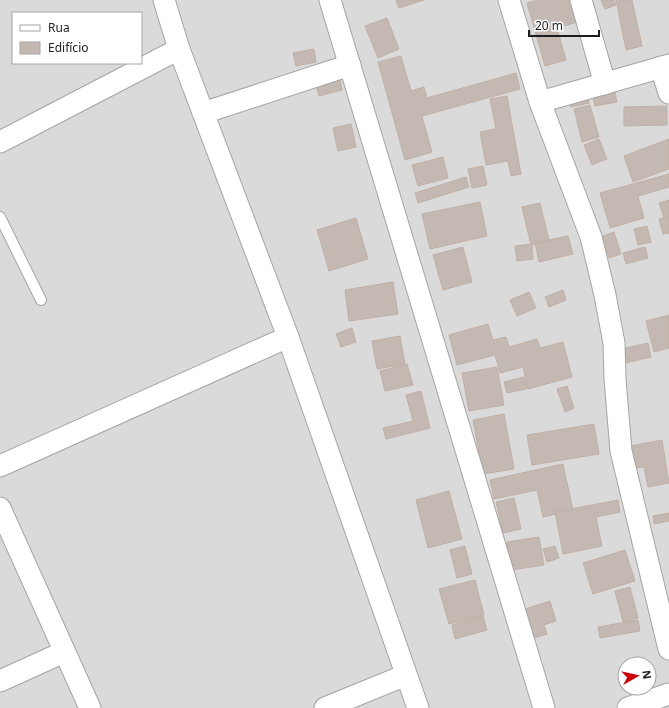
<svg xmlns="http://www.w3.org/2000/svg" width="669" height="708" font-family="'Noto Sans',sans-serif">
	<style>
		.residential { fill: #dbdada; fill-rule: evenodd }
		.building { fill: #c3b9b2; stroke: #c0afa5 }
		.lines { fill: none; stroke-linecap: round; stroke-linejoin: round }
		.lane-casing { stroke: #a4a4a4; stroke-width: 12 }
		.street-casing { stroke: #a4a4a4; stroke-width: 23 }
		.lane { stroke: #fff; stroke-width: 10 }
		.street { stroke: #fff; stroke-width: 21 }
	</style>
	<rect width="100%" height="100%" fill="#eeeae3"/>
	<path class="residential" d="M 0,0 L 669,0 L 669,708 L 0,708 ZM 13,13 L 141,13 L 141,63 L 13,63 ZM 625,664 L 649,664 L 649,688 L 625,688 Z"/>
	<g class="building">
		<polygon points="396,0 424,0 399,8"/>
		<polygon points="538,0 575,0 581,21 557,28 566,60 545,66 527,3"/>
		<polygon points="601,0 614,0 616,5 605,9"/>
		<polygon points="616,0 632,0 642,46 626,50"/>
		<polygon points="387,18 399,49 378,58 365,26"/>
		<polygon points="314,49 316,62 296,66 293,53"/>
		<polygon points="401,56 411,91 424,87 427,98 516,73 520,89 422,116 432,152 405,160 378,62"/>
		<polygon points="339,75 342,90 319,96 315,81"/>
		<polygon points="612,76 617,102 595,106 589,81"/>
		<polygon points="586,84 589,103 571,107 566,88"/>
		<polygon points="507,96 521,174 511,176 508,161 486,165 480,132 496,129 490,99"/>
		<polygon points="590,105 599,137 582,142 574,109"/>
		<polygon points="667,106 667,125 624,126 624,107"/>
		<polygon points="351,124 356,147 338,151 333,128"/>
		<polygon points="599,139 607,159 592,165 584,145"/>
		<polygon points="669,139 669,169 633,182 624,156"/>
		<polygon points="443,157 448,178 418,186 412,165"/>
		<polygon points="483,166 487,185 472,188 468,169"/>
		<polygon points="669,174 669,187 638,196 644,218 610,228 600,193"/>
		<polygon points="466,177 469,187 418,203 415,193"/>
		<polygon points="669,200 669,216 664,218 659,203"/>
		<polygon points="480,202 487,236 430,249 422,214"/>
		<polygon points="540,203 549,240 531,245 522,207"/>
		<polygon points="669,217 669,233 663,234 659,219"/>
		<polygon points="356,218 368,259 329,271 317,230"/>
		<polygon points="647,226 651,242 638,245 634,229"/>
		<polygon points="614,232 621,254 609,258 603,236"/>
		<polygon points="568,236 573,254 539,262 535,243"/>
		<polygon points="532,244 533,259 517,261 515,246"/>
		<polygon points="463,247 472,282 443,290 433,255"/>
		<polygon points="645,247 648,258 626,264 623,253"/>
		<polygon points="393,282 398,314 349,321 345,290"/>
		<polygon points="563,290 566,300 549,307 545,297"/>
		<polygon points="529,292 536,308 517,316 510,300"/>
		<polygon points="669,315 669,348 654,352 646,321"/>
		<polygon points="488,324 493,340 506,337 509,347 537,339 540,348 563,342 572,377 528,389 523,367 500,373 495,355 457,365 449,335"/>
		<polygon points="352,328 356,342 341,347 336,334"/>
		<polygon points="400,336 405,364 377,369 372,341"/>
		<polygon points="648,343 651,357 621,364 617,350"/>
		<polygon points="407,364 413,385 385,391 380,371"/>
		<polygon points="497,367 504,405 469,411 462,373"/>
		<polygon points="524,377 527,389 507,393 504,382"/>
		<polygon points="567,386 574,408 565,412 557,389"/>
		<polygon points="421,391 430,428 386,439 383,428 413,421 406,395"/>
		<polygon points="504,414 514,469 483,474 473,420"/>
		<polygon points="594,424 599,454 532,465 527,435"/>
		<polygon points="662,440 669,483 648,487 644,467 634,468 630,446"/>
		<polygon points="563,464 573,510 543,517 537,490 494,499 490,480"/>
		<polygon points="449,491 462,539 428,548 416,500"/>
		<polygon points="514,498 521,529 503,533 496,502"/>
		<polygon points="618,500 620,512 596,517 602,546 563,554 555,512"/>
		<polygon points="669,513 669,521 654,524 653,516"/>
		<polygon points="539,537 544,565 511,570 507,542"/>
		<polygon points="465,546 472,574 457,578 450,550"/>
		<polygon points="555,546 559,558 547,562 543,549"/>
		<polygon points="625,550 635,581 593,594 583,563"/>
		<polygon points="475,580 484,615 449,624 439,589"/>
		<polygon points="630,587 638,618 623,622 615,591"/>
		<polygon points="550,601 556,621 544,625 547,634 534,638 525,609"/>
		<polygon points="483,616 487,630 455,639 452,625"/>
		<polygon points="638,620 640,631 600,638 598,627"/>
	</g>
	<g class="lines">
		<defs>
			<polyline id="lane" points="0,217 41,300"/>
			<g id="street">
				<polyline points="164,0 179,49 288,337 418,708"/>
				<polyline points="330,0 544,708"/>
				<polyline points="509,0 540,102 591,237 605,295 614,343 615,379 621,451 669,649"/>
				<polyline points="581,0 605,84"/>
				<polyline points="661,67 669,93"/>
				<polyline points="540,102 669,65"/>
				<polyline points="203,113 350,65"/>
				<polyline points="0,142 179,49"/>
				<polyline points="0,466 288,337"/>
				<polyline points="0,508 90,708"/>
				<polyline points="0,681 64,652"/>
				<polyline points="325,708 406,675"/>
				<polyline points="628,708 669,694"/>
			</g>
		</defs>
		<use href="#lane" class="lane-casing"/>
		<use href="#street" class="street-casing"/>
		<use href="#lane" class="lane"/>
		<use href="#street" class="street"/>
	</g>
	<rect x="12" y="12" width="130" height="52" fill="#ffffff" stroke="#a5a5a5"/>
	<rect x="20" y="25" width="20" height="6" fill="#ffffff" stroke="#a5a5a5"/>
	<text x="48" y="32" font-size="12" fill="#1d1d1d">Rua</text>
	<rect x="20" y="42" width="20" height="12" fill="#c3b9b2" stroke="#a5a5a5"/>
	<text x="48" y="52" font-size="12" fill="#1d1d1d">Edifício</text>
	<g transform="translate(637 676) rotate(82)"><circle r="19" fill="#ffffff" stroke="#a5a5a5"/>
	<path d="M0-3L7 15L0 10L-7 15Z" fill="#ca000d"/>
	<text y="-6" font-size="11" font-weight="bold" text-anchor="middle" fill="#1d1d1d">N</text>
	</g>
	<path d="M529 30v6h70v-6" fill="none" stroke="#1d1d1d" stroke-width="2"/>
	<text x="535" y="30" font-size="12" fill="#1d1d1d" stroke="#ffffff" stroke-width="3" paint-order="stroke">20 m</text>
</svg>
